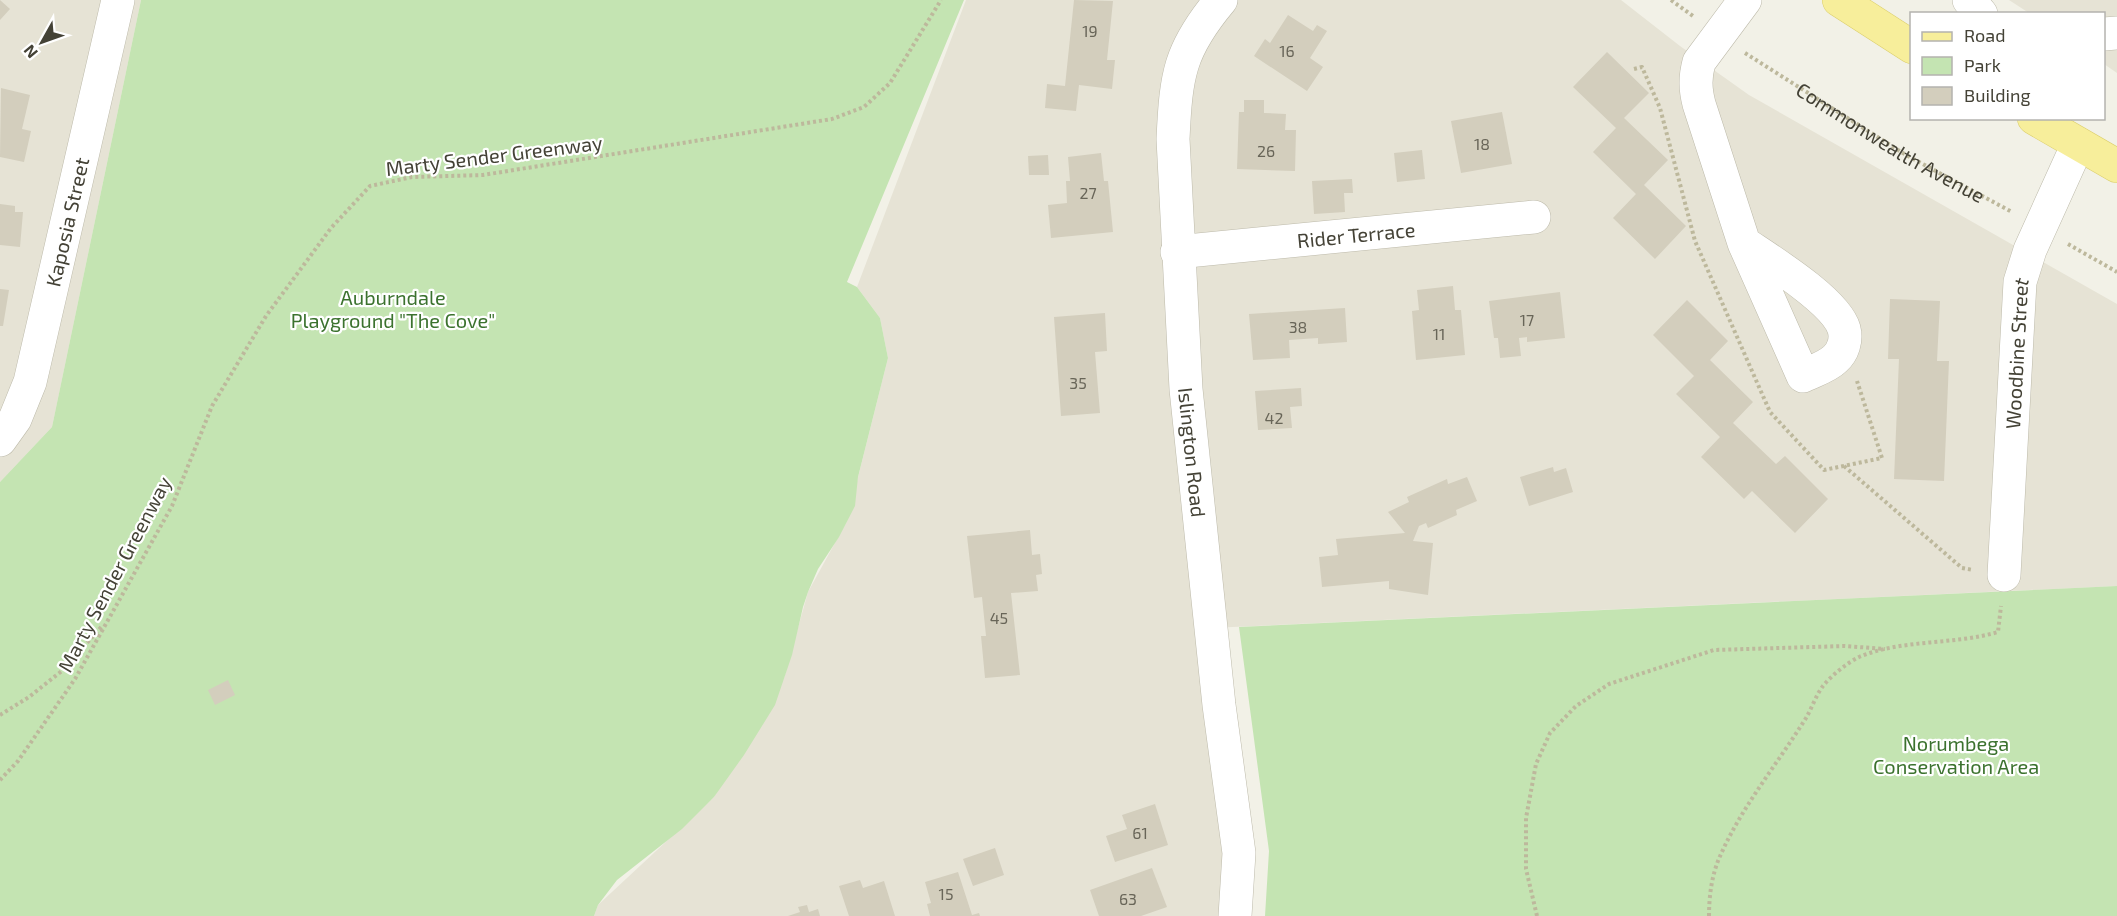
<svg xmlns="http://www.w3.org/2000/svg" width="2117" height="916" font-family="'Exo 2',sans-serif">
	<style>
		.residential { fill: #e6e3d5 }
		.green { fill: #c4e4b2 }
		.building { fill: #d3cebd }
		.lines { fill: none; stroke-linecap: round; stroke-linejoin: round }
		.minor-casing { stroke: #bdbaaa; stroke-width: 34 }
		.major-casing { stroke: #dbce6c; stroke-width: 34 }
		.path { stroke: #bdb89c; stroke-width: 4; stroke-dasharray: 3 3; stroke-linecap: butt }
		.minor { stroke: #fff; stroke-width: 33 }
		.major { stroke: #f7ee9b; stroke-width: 33 }
		.labels { text-anchor: middle; dominant-baseline: central; stroke-width: 4.5; stroke-linejoin: round; paint-order: stroke }
		.number-label { font-size: 16px; fill: #686558 }
		.street-label { font-size: 20px; fill: #444236; stroke: #fff }
		.park-label { font-size: 20px; fill: #3b722e; stroke: #fff }
	</style>
	<rect width="100%" height="100%" fill="#f2f1e7"/>
	<g class="residential">
		<polygon points="0,0 141,0 52,427 0,482"/>
		<polygon points="966,0 1621,0 1680,46 1749,95 2117,304 2117,586 1210,628 1232,916 594,916 598,905 714,797 784,678 808,592 847,521 888,358 880,318 857,287"/>
		<polygon points="2009,0 2117,0 2117,73 2104,64 2104,14 2029,13"/>
	</g>
	<g class="green">
		<polygon points="141,0 964,0 847,282 857,287 880,318 888,358 858,477 855,506 839,537 818,569 808,592 803,607 792,655 775,705 744,755 714,797 682,829 617,880 598,905 594,916 0,916 0,482 52,427"/>
		<polygon points="2117,586 2117,916 1265,916 1269,851 1239,627"/>
	</g>
	<g class="building">
		<polygon points="0,0 10,9 0,20"/>
		<polygon points="1074,0 1113,1 1107,60 1115,60 1112,89 1079,85 1076,111 1045,108 1047,84 1065,86"/>
		<polygon points="1288,15 1313,31 1317,25 1327,31 1310,58 1323,67 1307,91 1254,56 1265,39 1270,43"/>
		<polygon points="1607,52 1649,93 1624,118 1668,160 1644,185 1686,226 1655,259 1613,218 1636,194 1593,152 1616,128 1573,87"/>
		<polygon points="1,88 30,95 22,129 31,131 24,162 0,157"/>
		<polygon points="1244,100 1264,100 1264,113 1286,114 1285,130 1296,130 1295,171 1237,169 1239,112 1244,112"/>
		<polygon points="1502,112 1512,164 1461,173 1451,121"/>
		<polygon points="1422,150 1425,179 1397,182 1394,153"/>
		<polygon points="1101,153 1104,181 1108,181 1113,232 1051,238 1048,205 1067,203 1066,181 1070,181 1068,157"/>
		<polygon points="1048,155 1049,175 1029,175 1028,156"/>
		<polygon points="1352,179 1353,193 1344,193 1345,212 1314,214 1312,181"/>
		<polygon points="0,204 15,206 15,212 23,212 20,247 0,245"/>
		<polygon points="1453,286 1455,310 1461,310 1465,355 1416,360 1412,311 1419,310 1417,290"/>
		<polygon points="0,289 9,290 3,326 0,326"/>
		<polygon points="1560,292 1565,338 1527,342 1527,337 1519,338 1521,356 1500,358 1498,338 1494,338 1489,301"/>
		<polygon points="1890,299 1940,301 1937,361 1949,361 1944,481 1894,479 1899,359 1888,359"/>
		<polygon points="1687,300 1728,341 1710,360 1753,402 1733,423 1776,464 1785,456 1828,499 1795,533 1752,491 1744,499 1701,457 1720,437 1676,394 1694,376 1653,335"/>
		<polygon points="1345,308 1347,342 1318,344 1318,338 1289,340 1290,358 1253,360 1249,314"/>
		<polygon points="1105,313 1107,351 1095,352 1100,413 1061,416 1054,317"/>
		<polygon points="1301,388 1302,406 1290,407 1292,428 1258,430 1255,391"/>
		<polygon points="1553,467 1554,472 1566,468 1573,492 1529,506 1520,477"/>
		<polygon points="1467,477 1477,501 1456,510 1457,515 1428,528 1426,523 1419,526 1413,541 1433,543 1428,595 1389,589 1389,581 1322,587 1319,557 1338,555 1336,539 1405,533 1388,512 1409,502 1407,497 1447,479 1448,484"/>
		<polygon points="1030,530 1032,555 1040,554 1042,574 1036,575 1038,591 1011,593 1020,675 985,678 981,636 986,636 982,597 974,598 967,536"/>
		<polygon points="228,680 235,695 215,705 208,690"/>
		<polygon points="1155,804 1168,845 1115,862 1106,836 1127,829 1122,815"/>
		<polygon points="995,848 1004,875 973,886 963,859"/>
		<polygon points="1152,868 1167,907 1141,916 1099,916 1090,890"/>
		<polygon points="958,872 972,915 979,913 980,916 930,916 927,904 931,903 925,882"/>
		<polygon points="860,880 863,888 884,881 895,916 849,916 839,886"/>
		<polygon points="807,905 809,912 818,909 820,916 788,916 800,912 798,907"/>
	</g>
	<g class="lines">
		<defs>
			<g id="minor">
				<path id="s2" d="M 1221,0 C 1179,50 1176,75 1173,139 L 1186,389 L 1219,705 L 1239,853 L 1235,916"/>
				<polyline points="1969,0 1981,14"/>
				<polyline points="2104,34 2117,33"/>
				<path d="M 1744,243 C 1769,260 1836,301 1844,329 C 1847,340 1843,352 1835,359 C 1827,367 1813,371 1803,376 L 1744,243 L 1699,104 C 1695,88 1695,77 1699,62 L 1745,0"/>
				<path id="s3" d="M 1177,252 L 1534,217"/>
				<path id="s4" d="M 0,440 L 15,419 L 30,382 L 118,0"/>
				<path id="s5" d="M 2004,575 L 2020,282 L 2030,250 L 2078,144"/>
			</g>
			<g id="major">
				<polyline points="1839,0 1912,47"/>
				<polyline points="2034,118 2117,166"/>
			</g>
		</defs>
		<use href="#minor" class="minor-casing"/>
		<use href="#major" class="major-casing"/>
		<g class="path">
			<polyline points="1671,0 1693,16"/>
			<path id="s1" d="M 1745,53 L 1906,155 L 2012,212"/>
			<polyline points="1634,69 1642,67 1660,108 1695,241 1770,412 1824,470 1882,458 1857,381"/>
			<polyline points="2068,244 2117,272"/>
			<polyline points="1844,466 1962,568 1973,570"/>
			<polyline points="0,715 29,697 63,670 103,625"/>
			<polyline points="0,780 18,761 75,679 172,506 212,406 266,316 331,228 370,186 412,177 483,175 832,119 864,107 890,83 941,0"/>
			<polyline points="1537,916 1526,869 1526,818 1536,764 1550,733 1576,706 1609,684 1714,650 1845,646 1885,649"/>
			<path d="M 1709,916 C 1709,895 1712,873 1721,854 C 1743,805 1778,763 1806,718 C 1812,708 1816,695 1823,686 C 1832,675 1847,663 1859,657 C 1902,639 1954,645 1998,632 L 2001,606"/>
		</g>
		<use href="#minor" class="minor"/>
		<use href="#major" class="major"/>
	</g>
	<g class="labels">
		<g class="number-label">
			<text x="1090" y="30">19</text>
			<text x="1287" y="50">16</text>
			<text x="1482" y="143">18</text>
			<text x="1266" y="150">26</text>
			<text x="1088" y="192">27</text>
			<text x="1527" y="319">17</text>
			<text x="1298" y="326">38</text>
			<text x="1439" y="333">11</text>
			<text x="1078" y="382">35</text>
			<text x="1274" y="417">42</text>
			<text x="999" y="617">45</text>
			<text x="1140" y="832">61</text>
			<text x="946" y="893">15</text>
			<text x="1128" y="898">63</text>
		</g>
		<g class="street-label">
			<text stroke="none"><textPath href="#s1" startOffset="171">Commonwealth Avenue</textPath></text>
			<text transform="translate(494 155) rotate(-7)">Marty Sender Greenway</text>
			<text stroke="none"><textPath href="#s4" startOffset="230">Kaposia Street</textPath></text>
			<text stroke="none"><textPath href="#s3" startOffset="180">Rider Terrace</textPath></text>
			<text stroke="none"><textPath href="#s5" startOffset="222">Woodbine Street</textPath></text>
			<text stroke="none"><textPath href="#s2" startOffset="465">Islington Road</textPath></text>
			<text transform="translate(114 574) rotate(-62)">Marty Sender Greenway</text>
		</g>
		<g class="park-label">
			<text x="393" y="297">Auburndale<tspan x="393" dy="23">Playground "The Cove"</tspan></text>
			<text x="1956" y="743">Norumbega<tspan x="1956" dy="23">Conservation Area</tspan></text>
		</g>
	</g>
	<rect x="1910" y="12" width="195" height="108" fill="#ffffff" stroke="#b4b3af" stroke-width="1.5"/>
	<rect x="1922" y="32" width="30" height="9" fill="#f7ee9b" stroke="#b4b3af" stroke-width="1.5"/>
	<text x="1964" y="42" font-size="18" fill="#444236">Road</text>
	<rect x="1922" y="57" width="30" height="18" fill="#c4e4b2" stroke="#b4b3af" stroke-width="1.5"/>
	<text x="1964" y="72" font-size="18" fill="#444236">Park</text>
	<rect x="1922" y="87" width="30" height="18" fill="#d3cebd" stroke="#b4b3af" stroke-width="1.5"/>
	<text x="1964" y="102" font-size="18" fill="#444236">Building</text>
	<g transform="translate(42 42) rotate(230)" stroke="#ffffff" stroke-width="4.5" paint-order="stroke">
	<path d="M0-4.5L10 22L0 15L-10 22Z" fill="#444236"/>
	<text y="-9" font-size="16" font-weight="bold" text-anchor="middle" fill="#444236">N</text>
	</g>
</svg>
